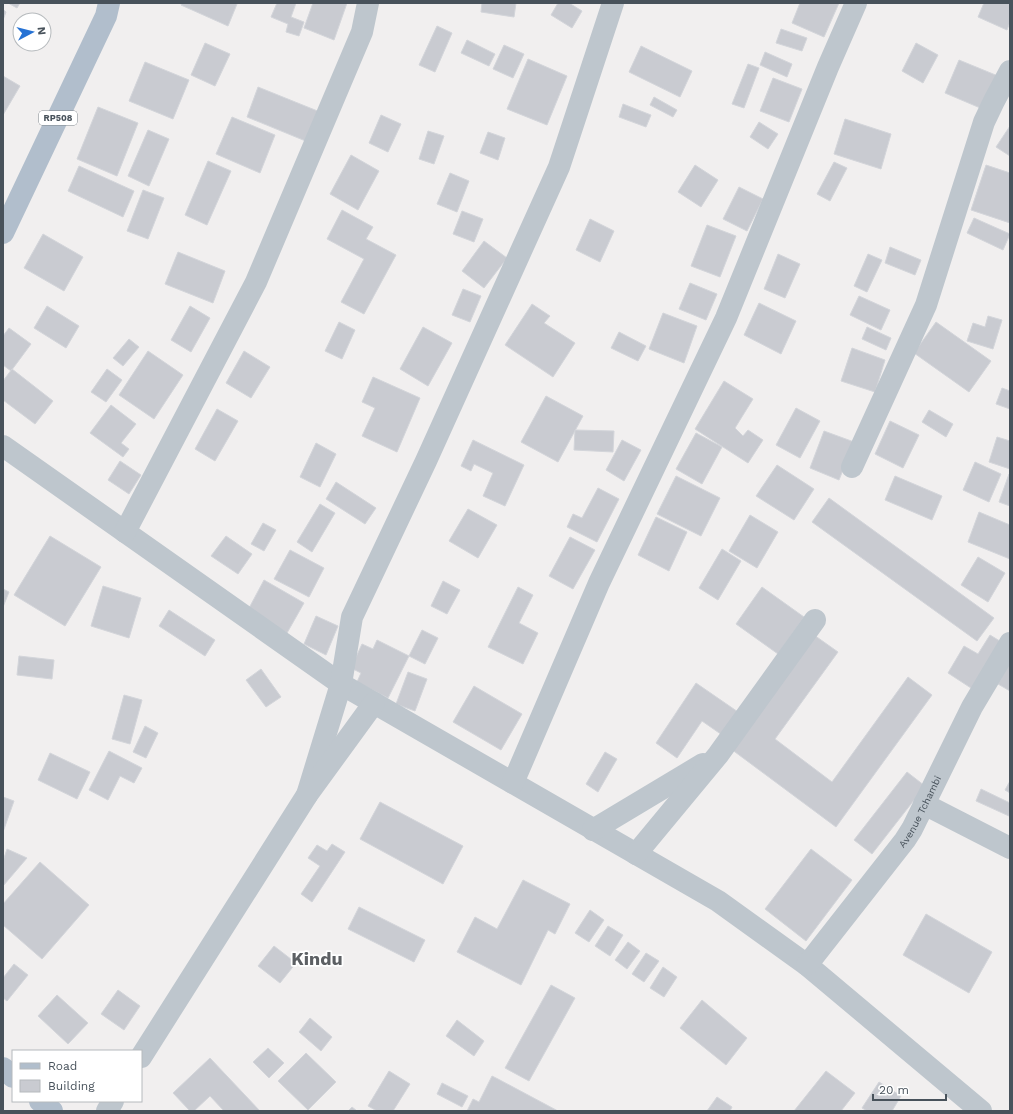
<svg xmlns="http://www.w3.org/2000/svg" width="1013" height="1114" font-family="'Work Sans',sans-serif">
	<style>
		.building { fill: #c9cbd1; stroke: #d3d5da }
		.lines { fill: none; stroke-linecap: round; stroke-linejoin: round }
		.minor { stroke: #bec6cd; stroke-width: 22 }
		.major { stroke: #b1becc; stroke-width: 22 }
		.labels { text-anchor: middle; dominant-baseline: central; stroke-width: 3.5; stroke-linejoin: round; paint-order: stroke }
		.shield { fill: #fff; stroke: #7f868c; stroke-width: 1 }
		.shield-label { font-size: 9px; font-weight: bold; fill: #48525b }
		.street-label { font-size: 10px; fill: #48525b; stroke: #fff }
		.town-label { font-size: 18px; font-weight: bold; fill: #5c5f63; stroke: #fff }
	</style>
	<rect width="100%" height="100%" fill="#f1efef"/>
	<g class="building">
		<polygon points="8,3 20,3 17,8"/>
		<polygon points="182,3 234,3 237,4 228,26 181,5"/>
		<polygon points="277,3 296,3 291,17 304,22 299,36 286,32 288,24 271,17"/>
		<polygon points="313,3 347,3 334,40 304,28"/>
		<polygon points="482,3 516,3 514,17 481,12"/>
		<polygon points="558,3 569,3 582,11 572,28 551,15"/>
		<polygon points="800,3 839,3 824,37 792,23"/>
		<polygon points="984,3 1010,3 1010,22 1007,30 978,17"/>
		<polygon points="3,9 6,12 3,20"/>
		<polygon points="437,26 452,33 435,72 419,65"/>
		<polygon points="781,29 807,38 802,51 776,43"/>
		<polygon points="467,40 495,54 489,66 461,53"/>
		<polygon points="205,43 230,54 215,86 191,75"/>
		<polygon points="916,43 938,55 923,83 902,71"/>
		<polygon points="504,45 524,54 513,78 493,69"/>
		<polygon points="641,46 692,71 680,97 629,72"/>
		<polygon points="765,52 792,64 787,77 760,65"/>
		<polygon points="528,59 567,76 547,125 507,109"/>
		<polygon points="959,60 998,76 985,110 945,93"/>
		<polygon points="145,62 189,80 173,119 129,101"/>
		<polygon points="748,64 759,68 744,108 732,104"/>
		<polygon points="3,76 20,86 3,115"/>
		<polygon points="773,78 802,89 789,122 760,111"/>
		<polygon points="258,87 320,112 308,142 247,117"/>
		<polygon points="654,97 677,110 673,117 650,105"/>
		<polygon points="623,104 651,115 646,127 619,117"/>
		<polygon points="98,107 138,123 117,176 77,159"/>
		<polygon points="381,115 401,124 388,152 369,143"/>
		<polygon points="232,117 275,135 260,173 216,154"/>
		<polygon points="845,119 891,134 881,169 834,154"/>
		<polygon points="759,122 778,134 768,149 750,137"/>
		<polygon points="1010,126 1010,156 996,147"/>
		<polygon points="148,130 169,139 149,186 128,176"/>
		<polygon points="428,131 444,136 434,164 419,159"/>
		<polygon points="488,132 505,138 498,160 480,153"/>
		<polygon points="351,155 379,171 358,210 330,194"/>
		<polygon points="208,161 231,171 207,225 185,215"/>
		<polygon points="834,162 847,168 830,201 817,194"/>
		<polygon points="695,165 718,180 701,207 678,192"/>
		<polygon points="986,165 1010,173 1010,223 971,210"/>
		<polygon points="79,166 134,191 123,217 68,191"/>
		<polygon points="450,173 469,181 457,212 437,204"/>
		<polygon points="739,187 763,199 747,231 723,219"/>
		<polygon points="143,190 164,198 148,239 127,231"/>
		<polygon points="342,210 373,227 366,239 396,255 364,314 341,302 364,259 327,239"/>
		<polygon points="462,211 483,219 474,242 453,234"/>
		<polygon points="974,218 1010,234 1003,250 967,233"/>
		<polygon points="590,219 614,231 600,262 576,250"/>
		<polygon points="707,225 736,236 720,277 691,266"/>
		<polygon points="43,234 83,257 64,291 24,268"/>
		<polygon points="484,241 507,258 484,288 462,271"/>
		<polygon points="890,247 921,260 915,275 885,263"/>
		<polygon points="178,252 225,271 213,303 165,284"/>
		<polygon points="778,254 800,264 785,298 764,289"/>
		<polygon points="868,254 882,260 867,292 854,286"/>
		<polygon points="690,283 717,294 706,320 679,309"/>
		<polygon points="463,289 481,296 470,322 452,315"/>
		<polygon points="859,296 890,310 881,330 850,315"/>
		<polygon points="759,303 796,321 781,354 744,335"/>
		<polygon points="532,304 550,316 544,323 575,343 553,377 505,345"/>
		<polygon points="47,306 79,326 66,348 34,328"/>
		<polygon points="190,306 210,318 191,352 171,340"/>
		<polygon points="663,313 697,326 684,363 649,349"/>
		<polygon points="988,316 1002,320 993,349 967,341 973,323 985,327"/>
		<polygon points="339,322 355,330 342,359 325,351"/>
		<polygon points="936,322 991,361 969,392 914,353"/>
		<polygon points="423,327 452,343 428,386 400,369"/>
		<polygon points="867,327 891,338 886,350 862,339"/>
		<polygon points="9,328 31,344 11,371 3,365 3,336"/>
		<polygon points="619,332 646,346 638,361 611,348"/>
		<polygon points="129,339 139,347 123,366 113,358"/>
		<polygon points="852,348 885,360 875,392 841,381"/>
		<polygon points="148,351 183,375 154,419 119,395"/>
		<polygon points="244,351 270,367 251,398 226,383"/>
		<polygon points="12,369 53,401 35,424 3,400 3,381"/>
		<polygon points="107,369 122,380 106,402 91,392"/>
		<polygon points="373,377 420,398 397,452 362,436 375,408 362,402"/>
		<polygon points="724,381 753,399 735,428 743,436 748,430 763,440 748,463 695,429"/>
		<polygon points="1002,388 1010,391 1010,409 996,404"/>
		<polygon points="546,396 583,416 558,462 521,442"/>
		<polygon points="111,405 136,424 121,443 129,449 123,457 90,433"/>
		<polygon points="796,408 820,421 800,458 776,445"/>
		<polygon points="217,409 238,421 215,461 195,449"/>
		<polygon points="929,410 953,424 946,437 922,422"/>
		<polygon points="890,421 919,435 903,468 875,454"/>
		<polygon points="575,430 614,431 613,452 574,450"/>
		<polygon points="824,431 854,442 839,480 810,468"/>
		<polygon points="696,433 722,447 702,484 676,469"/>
		<polygon points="997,437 1010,441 1010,469 989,462"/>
		<polygon points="473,440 524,465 505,506 483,496 493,473 474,464 471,471 461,466"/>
		<polygon points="622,440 641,450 624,481 606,470"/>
		<polygon points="316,443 336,454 320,487 300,477"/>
		<polygon points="120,461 141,475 129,494 108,480"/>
		<polygon points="975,462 1001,474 989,502 963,490"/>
		<polygon points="777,465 814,489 794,520 756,496"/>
		<polygon points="1009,474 1010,475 1010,506 999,502"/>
		<polygon points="676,476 720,498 701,536 657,514"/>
		<polygon points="895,476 942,496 932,520 885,500"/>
		<polygon points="336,482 376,508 365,524 326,499"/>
		<polygon points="598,488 619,499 597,542 567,527 573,514 582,518"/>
		<polygon points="829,498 994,618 977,641 812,522"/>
		<polygon points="320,504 335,513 312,552 297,542"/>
		<polygon points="468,509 497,525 478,558 449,541"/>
		<polygon points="979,512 1010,525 1010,559 968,542"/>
		<polygon points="750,515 778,532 757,568 729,551"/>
		<polygon points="656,517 687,532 669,571 638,555"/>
		<polygon points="263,523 276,530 264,551 251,544"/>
		<polygon points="50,536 101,567 65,626 14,595"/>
		<polygon points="226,536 252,554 238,574 211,556"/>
		<polygon points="570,537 595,550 573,589 549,576"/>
		<polygon points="722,549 741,561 718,600 699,588"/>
		<polygon points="290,550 324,568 309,597 274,579"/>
		<polygon points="978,557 1005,573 988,602 961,585"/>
		<polygon points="264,580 304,603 287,633 248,610"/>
		<polygon points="443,581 460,590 447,614 431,606"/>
		<polygon points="103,586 141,598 129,638 91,626"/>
		<polygon points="518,587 533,595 519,623 538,633 523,664 488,647"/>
		<polygon points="762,587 804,617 778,654 736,624"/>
		<polygon points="3,589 9,592 3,607"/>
		<polygon points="169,610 215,640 205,656 159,626"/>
		<polygon points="316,616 338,626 326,655 304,644"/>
		<polygon points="422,630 438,638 425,664 409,656"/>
		<polygon points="814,635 838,652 775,739 832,782 908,677 932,695 836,827 731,749"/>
		<polygon points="990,635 1003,643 974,690 948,673 964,646 978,654"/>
		<polygon points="377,640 409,656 388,698 357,682 361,673 351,668 362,644 373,649"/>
		<polygon points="19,656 54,660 52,679 17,675"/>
		<polygon points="1009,664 1010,665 1010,691 998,684"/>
		<polygon points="261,669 281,697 266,707 246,680"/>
		<polygon points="408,672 427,679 415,711 396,704"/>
		<polygon points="696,683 741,714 725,737 702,721 677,758 656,743"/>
		<polygon points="474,686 522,714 501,750 453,722"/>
		<polygon points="124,695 142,700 130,744 112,739"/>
		<polygon points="145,726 158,733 146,758 133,752"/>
		<polygon points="109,751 142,768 134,783 120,776 108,800 89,790"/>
		<polygon points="605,752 617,759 598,792 586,784"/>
		<polygon points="50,753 90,772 77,799 38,780"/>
		<polygon points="907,772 925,786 872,854 854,840"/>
		<polygon points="1010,781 1010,793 1005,790"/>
		<polygon points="981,789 1010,803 1009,816 976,801"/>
		<polygon points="3,797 14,801 3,832"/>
		<polygon points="380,802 463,846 443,884 360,839"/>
		<polygon points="332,844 345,852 312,902 301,894 320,866 308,858 317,845 327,851"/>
		<polygon points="7,849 27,858 3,886 3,861"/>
		<polygon points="811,849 852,880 806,941 765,909"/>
		<polygon points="40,862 89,905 42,959 3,925 3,904"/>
		<polygon points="523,880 570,904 555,934 548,930 521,985 457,952 475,917 497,929"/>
		<polygon points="359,907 425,940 414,962 348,929"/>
		<polygon points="590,910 604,920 589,942 575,933"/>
		<polygon points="926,914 992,952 969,993 903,955"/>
		<polygon points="608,926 623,935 610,956 595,946"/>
		<polygon points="628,942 640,951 627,969 615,960"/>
		<polygon points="274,946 296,963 280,983 258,966"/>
		<polygon points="646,953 659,961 644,982 632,974"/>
		<polygon points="14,964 28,975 7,1001 3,998 3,978"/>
		<polygon points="663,967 677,977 664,997 650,988"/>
		<polygon points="551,985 575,998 529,1081 505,1068"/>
		<polygon points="118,990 140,1006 124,1030 101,1014"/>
		<polygon points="57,995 88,1023 68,1044 38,1016"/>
		<polygon points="702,1000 747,1038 726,1065 680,1028"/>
		<polygon points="310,1018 332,1037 321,1051 299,1032"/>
		<polygon points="457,1020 484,1041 474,1056 446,1036"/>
		<polygon points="268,1048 284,1063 269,1078 253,1062"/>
		<polygon points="306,1053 336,1082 308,1110 278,1081"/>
		<polygon points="210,1058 260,1111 224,1111 210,1096 194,1111 190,1111 173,1093"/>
		<polygon points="389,1071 410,1084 393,1111 377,1111 368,1106"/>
		<polygon points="826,1071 855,1093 841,1111 794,1111"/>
		<polygon points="492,1076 498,1079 558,1111 467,1111 473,1099 479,1102"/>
		<polygon points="879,1082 901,1096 892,1111 867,1111 862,1108"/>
		<polygon points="442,1083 468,1096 462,1107 437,1094"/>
		<polygon points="717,1097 732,1107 730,1111 707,1111"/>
		<polygon points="352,1107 357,1111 348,1111"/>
	</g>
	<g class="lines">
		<g class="minor">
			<polyline points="3,446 341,684 718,901 807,965 981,1111"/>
			<polyline points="852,467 926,305 984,122 994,101 1010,71"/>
			<polyline points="125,532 256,282 362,32 368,3"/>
			<polyline points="513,783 599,583 726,318 828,67 856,3"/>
			<polyline points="307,795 341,684 352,617 426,461 559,167 613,3"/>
			<polyline points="924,804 1010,848"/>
			<polyline points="593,830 703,764"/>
			<polyline points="636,854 718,755 815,620"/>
			<path id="s1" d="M 807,965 L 905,840 L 912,829 L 972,707 L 1010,643"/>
			<polyline points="141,1057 307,795 374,703"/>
			<polyline points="107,1111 113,1101"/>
		</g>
		<g class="major">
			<polyline points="3,233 106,16 109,3"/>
			<polyline points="3,1068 13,1077"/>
			<polyline points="40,1101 52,1111"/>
		</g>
	</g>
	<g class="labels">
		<rect class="shield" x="39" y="111" width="38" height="14" rx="3"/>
		<g class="shield-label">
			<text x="58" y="118">RP508</text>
		</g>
		<g class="street-label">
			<text stroke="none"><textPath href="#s1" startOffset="191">Avenue Tchambi</textPath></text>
		</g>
		<g class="town-label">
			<text x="317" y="958">Kindu</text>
		</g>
	</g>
	<rect width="1013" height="1114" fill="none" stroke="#48525b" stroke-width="8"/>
	<rect x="12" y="1050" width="130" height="52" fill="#ffffff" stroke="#b6babd"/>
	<rect x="20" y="1063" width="20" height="6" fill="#b1becc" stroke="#b6babd"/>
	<text x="48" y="1070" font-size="12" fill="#48525b">Road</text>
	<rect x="20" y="1080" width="20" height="12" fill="#c9cbd1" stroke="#b6babd"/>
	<text x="48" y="1090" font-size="12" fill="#48525b">Building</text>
	<g transform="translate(32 32) rotate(83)"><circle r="19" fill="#ffffff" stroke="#b6babd"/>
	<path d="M0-3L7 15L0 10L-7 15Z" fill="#2672d4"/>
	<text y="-6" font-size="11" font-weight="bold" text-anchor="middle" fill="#48525b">N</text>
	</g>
	<path d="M873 1094v6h73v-6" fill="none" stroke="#48525b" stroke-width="2"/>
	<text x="879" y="1094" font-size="12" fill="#48525b" stroke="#ffffff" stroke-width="3" paint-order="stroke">20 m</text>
</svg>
